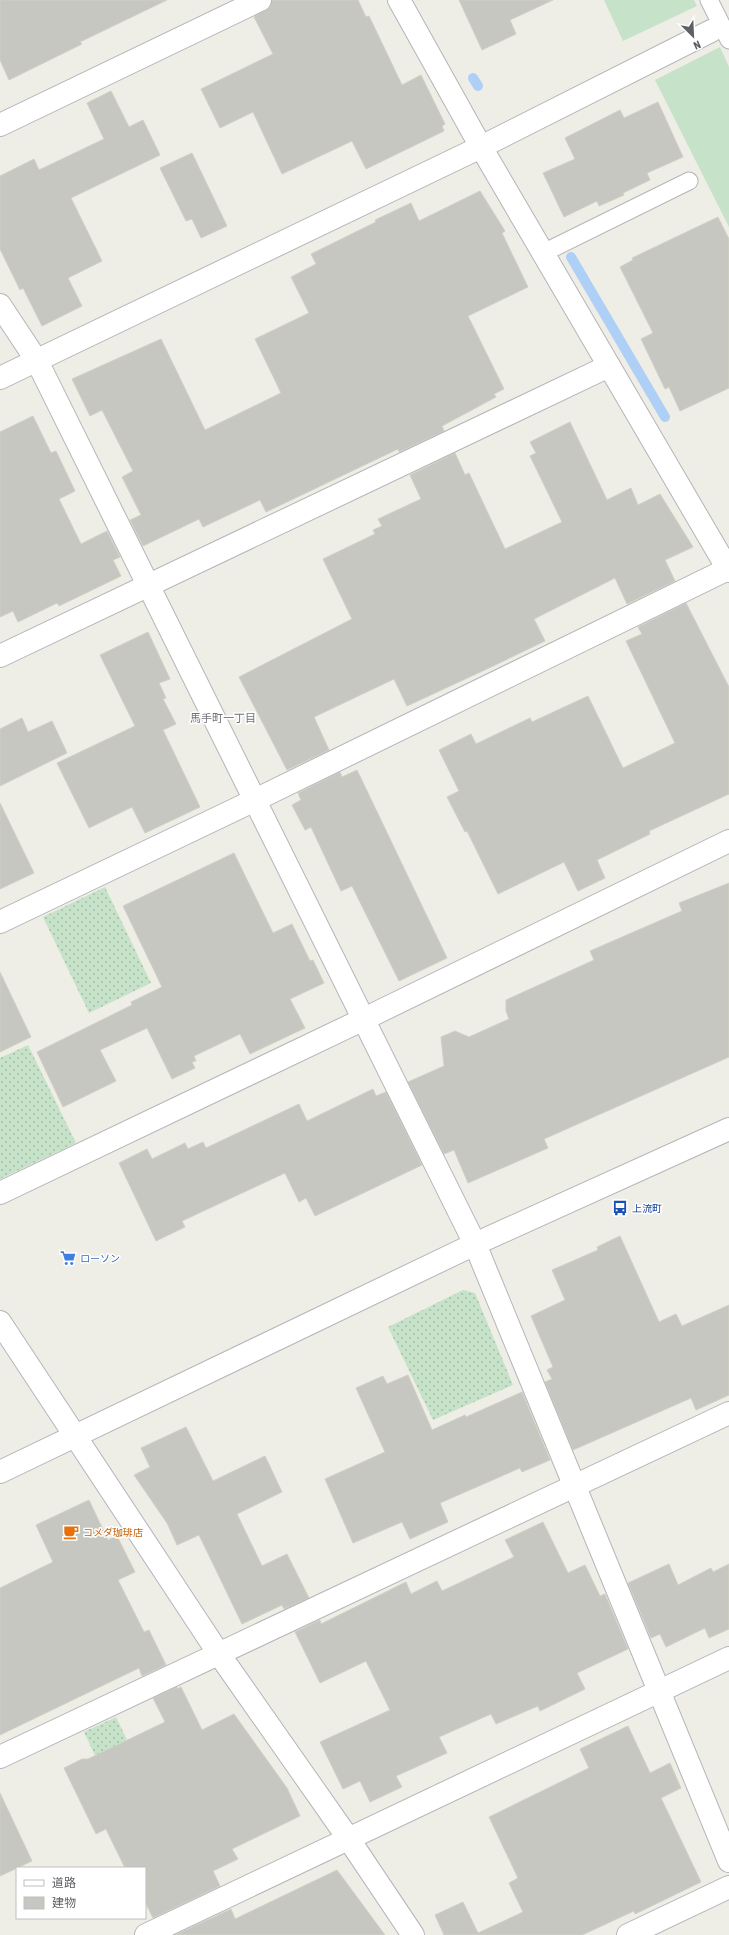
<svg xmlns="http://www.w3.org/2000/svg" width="729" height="1935" font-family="'Asap Condensed','Noto Sans JP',sans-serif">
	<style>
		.grass { fill: #c6e3c9 }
		.garden { fill: url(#garden-dots) }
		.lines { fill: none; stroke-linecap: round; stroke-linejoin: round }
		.stream { stroke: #afd0f6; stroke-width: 10 }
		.building { fill: #c7c7c1; stroke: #d2d0c5 }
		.service-casing { stroke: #b3b5b9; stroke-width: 19 }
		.minor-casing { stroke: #b3b5b9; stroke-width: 24 }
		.tertiary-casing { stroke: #b3b5b9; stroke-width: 24 }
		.service { stroke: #fff; stroke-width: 17 }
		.minor { stroke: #fff; stroke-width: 22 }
		.tertiary { stroke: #fff; stroke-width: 22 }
		.labels { text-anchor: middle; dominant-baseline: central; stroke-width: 3; stroke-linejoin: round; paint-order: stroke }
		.transit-label { font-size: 10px; fill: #164399; stroke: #fff; text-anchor: start }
		.shop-label { font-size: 10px; fill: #366cbe; stroke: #fff; text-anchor: start }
		.food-label { font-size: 10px; fill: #c56008; stroke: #fff; text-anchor: start }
		.neighbourhood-label { font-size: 11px; fill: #6f7277; stroke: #fff }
	</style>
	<defs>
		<pattern id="garden-dots" width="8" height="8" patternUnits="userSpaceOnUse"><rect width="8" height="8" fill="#c6e3c9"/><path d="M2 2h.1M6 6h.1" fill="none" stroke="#a4bba7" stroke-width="1.8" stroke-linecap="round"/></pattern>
	</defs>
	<rect width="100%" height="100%" fill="#eeede6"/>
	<g class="grass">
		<polygon points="604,0 694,0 697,6 623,41"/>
		<polygon points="720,47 729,67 729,227 655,80"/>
	</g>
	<g class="garden">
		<polygon points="105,887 151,983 89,1013 43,917"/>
		<polygon points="28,1045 76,1143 0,1179 0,1058"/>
		<polygon points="463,1290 475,1293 513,1385 433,1420 388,1327"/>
		<polygon points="116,1717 158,1804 125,1820 84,1732"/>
	</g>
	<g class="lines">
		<g class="stream">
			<polyline points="473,78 478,86"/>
			<polyline points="571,257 665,417"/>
		</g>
	</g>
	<g class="building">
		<polygon points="0,0 167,0 80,42 82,44 9,80 0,60"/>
		<polygon points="272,0 358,0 366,17 369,16 402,85 421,75 445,124 442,126 444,131 366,169 352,141 282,174 253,112 220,128 201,89 273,54 254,17 270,7"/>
		<polygon points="459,0 553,0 510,20 516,34 482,50"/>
		<polygon points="111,91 129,127 143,120 160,155 71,198 102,261 68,278 82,306 42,326 23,288 20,290 0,249 0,176 34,159 39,170 104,139 87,103"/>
		<polygon points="658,102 683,157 647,173 650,180 623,193 624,195 599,206 597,201 564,217 543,173 575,159 565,138 620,110 624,118"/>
		<polygon points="192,153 227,226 201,238 192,219 186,221 160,168"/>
		<polygon points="480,191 505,231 502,233 528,287 468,316 504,389 494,394 496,397 442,426 444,431 399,452 398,449 266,512 260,500 203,527 199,519 143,546 130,520 141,515 122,477 133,471 102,410 90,416 72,379 161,339 205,430 281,393 255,339 309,313 291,277 316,264 311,254 376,222 375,220 411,203 419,221"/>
		<polygon points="718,217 729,239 729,388 680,411 669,387 665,389 641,339 653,333 620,267 633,260 632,258"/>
		<polygon points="33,416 51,453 56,451 75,491 59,499 81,544 107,531 120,557 113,560 121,576 59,606 57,603 18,622 13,611 0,617 0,432"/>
		<polygon points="570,422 607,500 631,488 638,505 660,494 693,547 665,560 675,581 627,604 615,578 534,619 545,641 489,668 407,706 394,679 314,717 329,750 287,770 239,677 352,619 323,559 375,534 373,530 382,526 378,519 421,499 410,475 455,453 465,475 469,473 505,549 562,522 530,456 536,453 530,442"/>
		<polygon points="686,603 729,687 729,794 649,831 650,834 597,860 605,878 578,891 564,862 498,894 467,831 465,832 447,797 459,791 439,750 471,734 476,744 530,718 532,722 588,696 623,768 675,743 626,641 642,634 638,627"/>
		<polygon points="148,632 170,679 159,683 166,698 163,699 176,724 163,730 200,807 145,833 132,807 89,828 57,763 135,726 100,655"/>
		<polygon points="22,718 28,732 52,721 67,753 0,786 0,729"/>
		<polygon points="357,770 447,958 399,981 352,886 341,891 311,827 305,830 292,805 301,800 298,793 340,772 342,777"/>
		<polygon points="0,803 34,873 0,889"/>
		<polygon points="234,853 273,933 292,924 310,961 313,960 324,983 290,999 305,1028 250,1054 240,1034 194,1056 196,1061 192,1062 195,1068 172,1079 147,1028 100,1050 116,1081 63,1107 37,1052 132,1005 131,1002 162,987 123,906"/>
		<polygon points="729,883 729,1057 544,1139 548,1148 468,1183 454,1150 444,1154 408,1082 444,1066 441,1037 455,1031 469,1037 509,1019 506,1011 506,1000 594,960 590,951 682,911 679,903"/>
		<polygon points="0,972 31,1037 0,1052"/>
		<polygon points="373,1089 376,1096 386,1092 422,1165 315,1216 306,1198 299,1202 285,1173 182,1221 185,1227 156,1241 119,1163 147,1149 152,1159 185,1143 188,1149 203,1142 206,1148 299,1104 307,1121"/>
		<polygon points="620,1236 659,1322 676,1314 682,1326 729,1305 729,1395 696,1410 691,1398 573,1450 545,1382 552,1379 547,1370 553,1367 531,1316 565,1300 552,1270 598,1250 597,1247"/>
		<polygon points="408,1375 432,1430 465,1415 466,1417 522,1392 550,1460 522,1472 520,1468 440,1503 448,1522 410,1539 402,1522 353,1543 325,1479 385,1452 356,1388 383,1376 387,1384"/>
		<polygon points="186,1427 213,1481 265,1456 282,1492 237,1514 262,1566 287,1554 309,1598 284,1609 282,1605 242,1624 199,1535 177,1545 167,1523 134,1475 150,1467 141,1448"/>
		<polygon points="89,1500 108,1540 117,1536 135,1572 118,1580 144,1632 149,1630 166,1665 142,1676 139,1668 0,1735 0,1588 53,1562 36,1525"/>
		<polygon points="543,1522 568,1573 585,1565 600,1596 605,1594 628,1649 577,1673 585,1689 540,1711 538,1706 496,1724 491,1714 439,1737 447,1753 396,1776 402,1787 370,1802 360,1781 343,1789 320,1742 390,1710 366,1661 320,1683 295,1632 320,1620 321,1624 406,1582 411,1594 437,1581 442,1591 514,1557 505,1540"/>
		<polygon points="669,1564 678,1585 711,1568 713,1572 729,1564 729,1629 709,1638 705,1628 666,1647 660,1634 651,1638 628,1583"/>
		<polygon points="177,1687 177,1689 181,1687 202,1730 234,1714 287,1788 300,1816 232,1849 238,1859 213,1871 220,1886 153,1918 145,1902 145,1868 125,1868 106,1829 96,1834 64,1768 82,1759 88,1759 165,1722 153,1698"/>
		<polygon points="628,1726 650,1773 670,1763 681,1788 661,1798 701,1882 635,1914 634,1911 582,1935 444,1935 435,1915 463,1902 478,1933 523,1912 509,1883 518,1878 489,1817 589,1768 580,1749"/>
		<polygon points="0,1793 32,1861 0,1876"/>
		<polygon points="337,1870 385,1935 175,1935 231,1909 235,1919"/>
	</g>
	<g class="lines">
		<defs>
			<g id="service">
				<polyline points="709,0 729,40"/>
				<polyline points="543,253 689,181"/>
			</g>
			<g id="minor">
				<polyline points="399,0 481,147 729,571"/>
				<polyline points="0,125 260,0"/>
				<polyline points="0,305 37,361 475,1244 729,1861"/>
				<polyline points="0,378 481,147 711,31"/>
				<polyline points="0,656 609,366"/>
				<polyline points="0,922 255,800 728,569"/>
				<polyline points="0,1193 364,1019 729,841"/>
				<polyline points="0,1322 219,1654 348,1838 413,1935"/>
				<polyline points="0,1757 729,1413"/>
				<polyline points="146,1935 729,1658"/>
				<polyline points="628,1935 729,1887"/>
			</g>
			<polyline id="tertiary" points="0,1472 475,1244 729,1129"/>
		</defs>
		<use href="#service" class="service-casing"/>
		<use href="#minor" class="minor-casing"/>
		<use href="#tertiary" class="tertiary-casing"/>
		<use href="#service" class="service"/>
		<use href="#minor" class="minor"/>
		<use href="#tertiary" class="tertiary"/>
	</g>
	<defs>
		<symbol id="bus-bare" viewBox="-9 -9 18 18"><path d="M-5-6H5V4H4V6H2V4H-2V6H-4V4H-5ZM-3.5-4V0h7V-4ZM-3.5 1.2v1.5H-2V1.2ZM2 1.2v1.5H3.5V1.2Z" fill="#1a4fb4" stroke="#fff" stroke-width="2.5" paint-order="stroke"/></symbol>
		<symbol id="supermarket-bare" viewBox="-9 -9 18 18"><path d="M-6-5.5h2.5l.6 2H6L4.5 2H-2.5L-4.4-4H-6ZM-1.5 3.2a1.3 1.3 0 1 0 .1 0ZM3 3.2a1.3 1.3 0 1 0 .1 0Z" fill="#3f7fe0" stroke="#fff" stroke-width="2.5" paint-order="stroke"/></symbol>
		<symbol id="cafe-bare" viewBox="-9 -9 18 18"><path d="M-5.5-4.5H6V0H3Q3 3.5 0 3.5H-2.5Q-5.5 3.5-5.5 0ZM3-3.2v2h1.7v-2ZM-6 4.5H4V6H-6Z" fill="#e8710a" stroke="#fff" stroke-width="2.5" paint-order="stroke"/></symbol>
	</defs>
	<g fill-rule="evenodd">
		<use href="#bus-bare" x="609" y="1197" width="22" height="22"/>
		<use href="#supermarket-bare" x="57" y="1247" width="22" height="22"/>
		<use href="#cafe-bare" x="60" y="1521" width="22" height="22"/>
	</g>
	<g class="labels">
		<g class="transit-label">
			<text x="632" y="1208">上流町</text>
		</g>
		<g class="shop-label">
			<text x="80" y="1258">ローソン</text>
		</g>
		<g class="food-label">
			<text x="83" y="1532">コメダ珈琲店</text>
		</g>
		<g class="neighbourhood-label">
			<text x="223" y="718">馬手町一丁目</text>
		</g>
	</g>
	<rect x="16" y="1867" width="130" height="52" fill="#ffffff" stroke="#bfbfc1"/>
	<rect x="24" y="1880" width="20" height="6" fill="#ffffff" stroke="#bfbfc1"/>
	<text x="52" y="1887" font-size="12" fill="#5e6065">道路</text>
	<rect x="24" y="1897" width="20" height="12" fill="#c7c7c1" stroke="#bfbfc1"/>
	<text x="52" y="1907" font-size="12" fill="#5e6065">建物</text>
	<g transform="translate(693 36) rotate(156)" stroke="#ffffff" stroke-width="3" paint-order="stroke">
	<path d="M0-3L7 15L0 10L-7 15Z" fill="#5e6065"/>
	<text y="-6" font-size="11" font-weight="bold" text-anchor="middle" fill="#5e6065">N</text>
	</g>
</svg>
